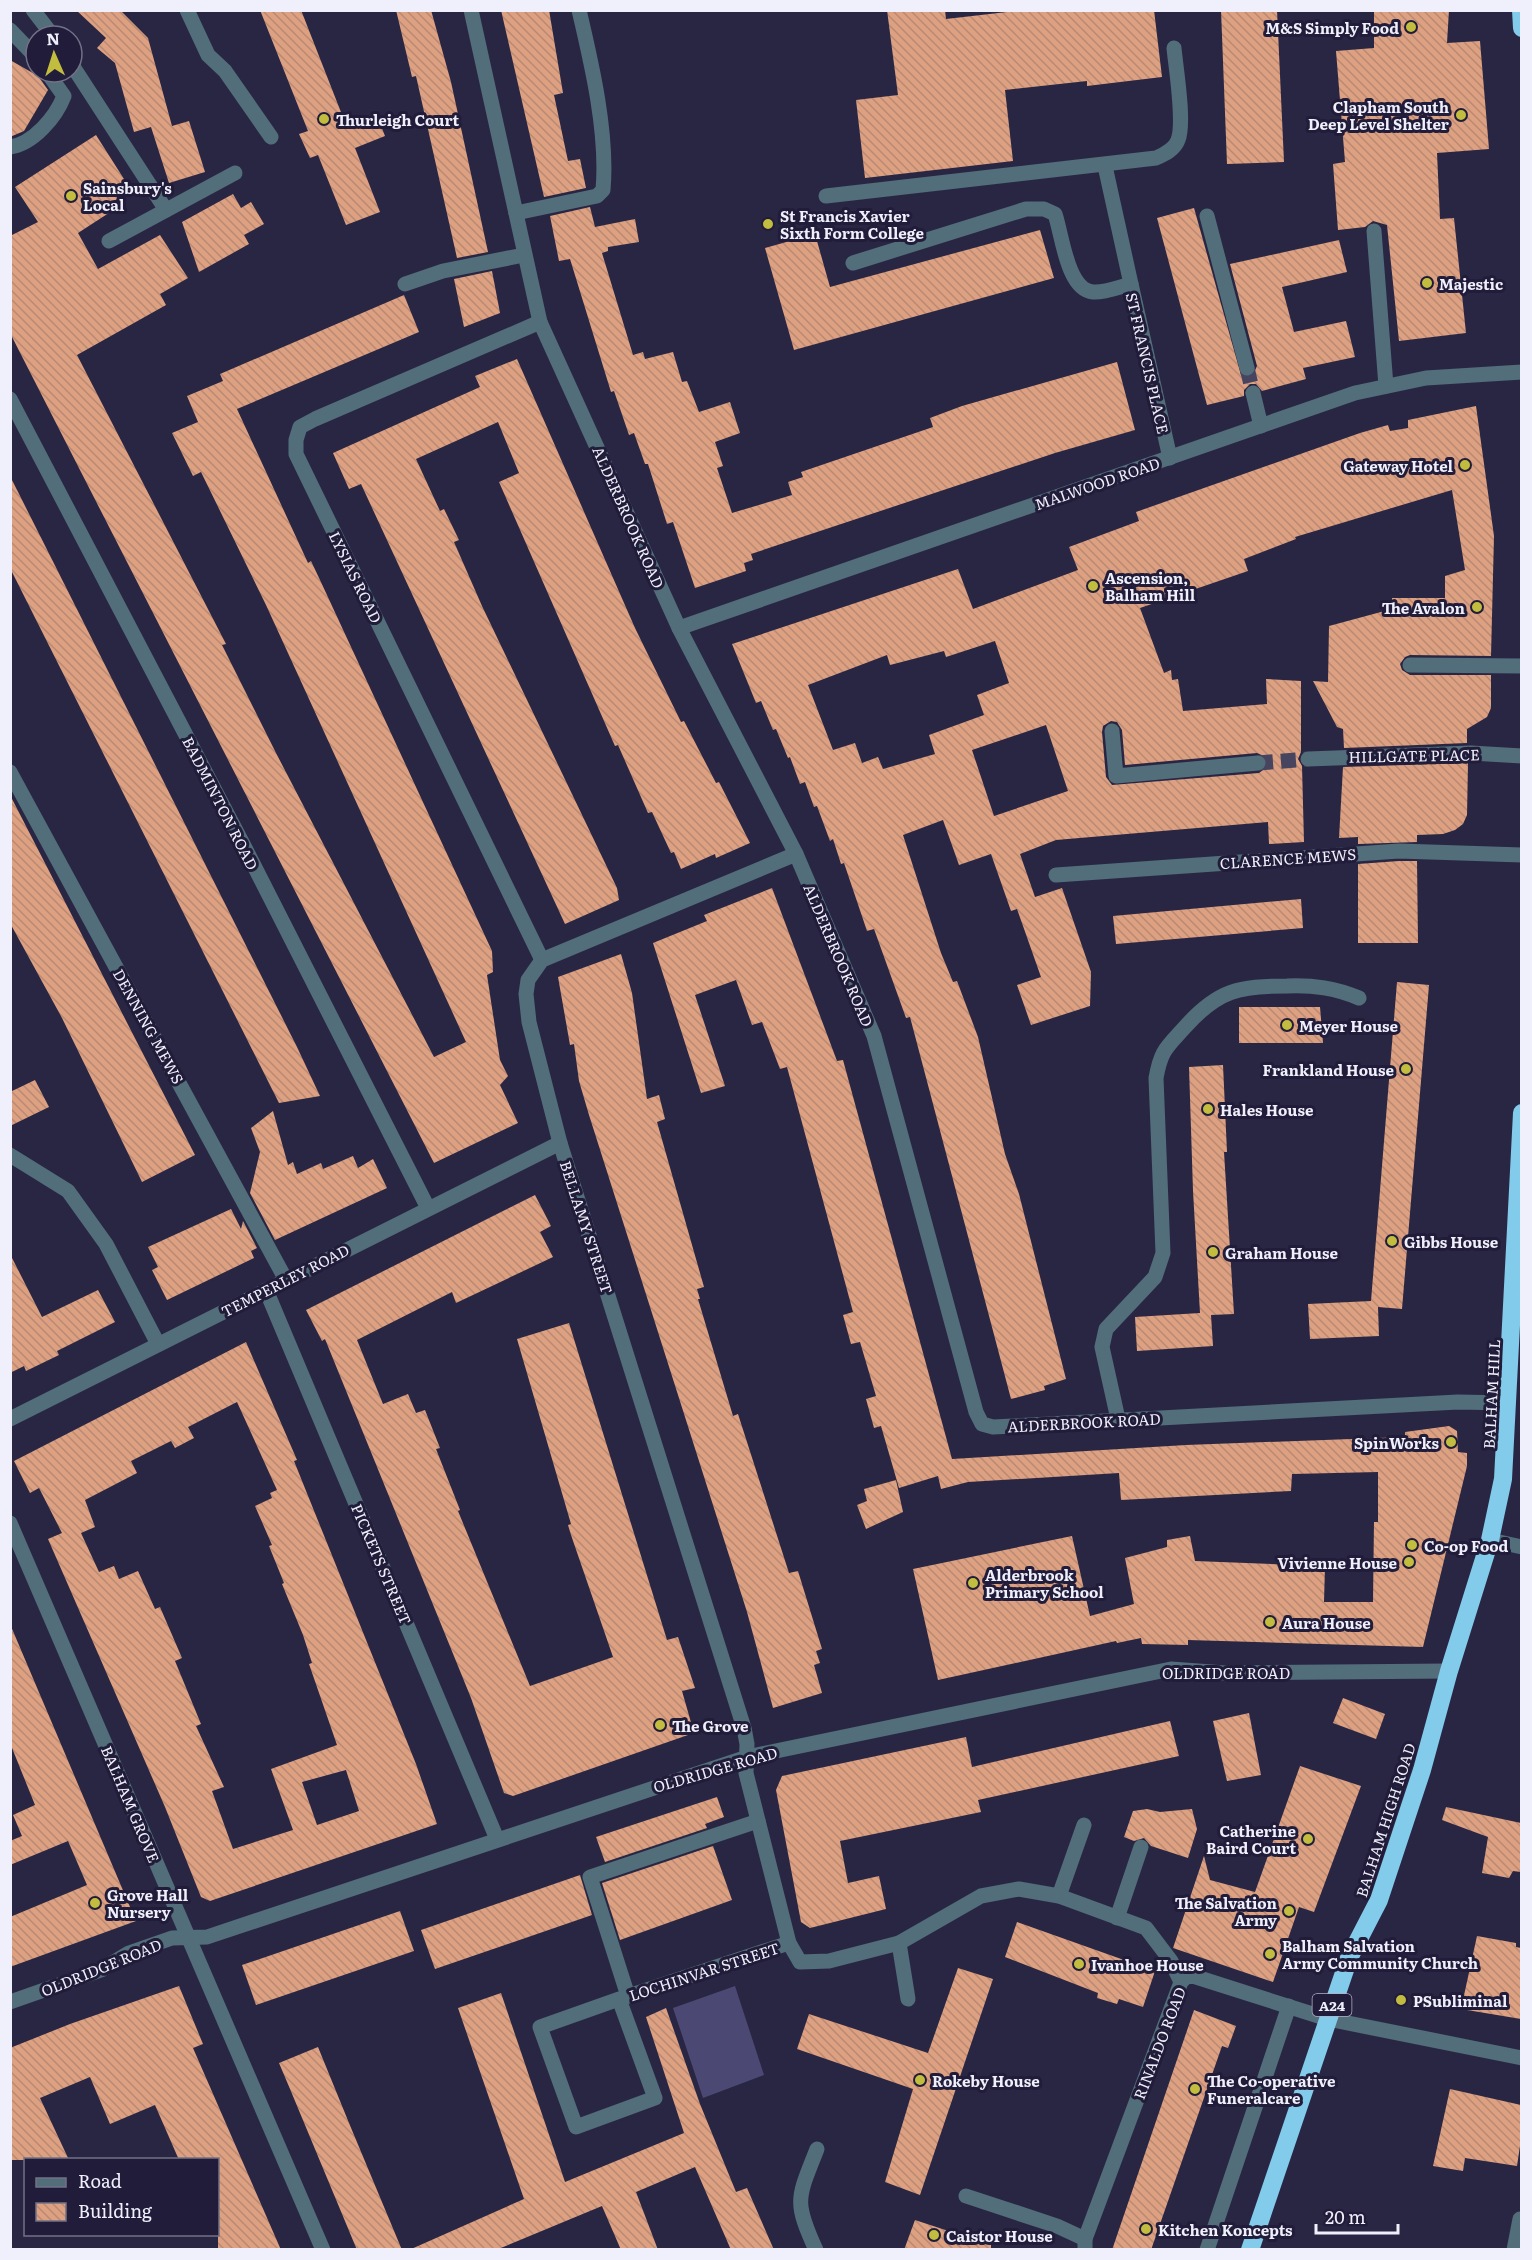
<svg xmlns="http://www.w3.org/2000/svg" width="1532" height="2260" font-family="Literata,serif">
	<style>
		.pitch { fill: #4c4874 }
		.building { fill: url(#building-back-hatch); fill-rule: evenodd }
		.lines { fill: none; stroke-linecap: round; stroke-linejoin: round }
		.minor-tunnel { stroke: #474460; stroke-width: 15; stroke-dasharray: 15 8; stroke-linecap: butt }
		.minor { stroke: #526e7a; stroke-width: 15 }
		.highway { stroke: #82cbea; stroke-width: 18 }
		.poi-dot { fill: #c2bd3f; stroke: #201c39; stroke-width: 2 }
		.labels { text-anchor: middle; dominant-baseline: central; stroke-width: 6; stroke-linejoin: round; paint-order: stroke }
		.shield { fill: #201c39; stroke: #b2b0c2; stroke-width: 1.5 }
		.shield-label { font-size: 14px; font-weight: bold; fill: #f0f0fc }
		.poi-label { font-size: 15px; font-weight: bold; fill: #f0f0fc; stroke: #201c39; text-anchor: start }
		.street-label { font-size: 15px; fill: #f0f0fc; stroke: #201c39 }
	</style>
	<defs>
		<pattern id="building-back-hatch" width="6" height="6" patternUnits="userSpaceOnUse" patternTransform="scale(1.5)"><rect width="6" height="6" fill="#dda081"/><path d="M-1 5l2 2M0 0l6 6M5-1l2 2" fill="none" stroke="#b88a74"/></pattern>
	</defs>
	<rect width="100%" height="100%" fill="#292644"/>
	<polygon class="pitch" points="735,1986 764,2075 703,2098 673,2008"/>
	<g class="building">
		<polygon points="76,10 120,10 148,38 172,126 189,121 205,172 169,183 151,127 134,132 115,63 97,48 106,38"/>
		<polygon points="260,10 301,10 346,125 376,113 385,136 355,148 380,212 346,225 318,155 310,158 299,134 308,131"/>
		<polygon points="396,10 431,10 451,82 488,252 457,258 416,76 412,77"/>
		<polygon points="501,10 549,10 563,93 554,95 568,161 580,159 586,188 544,197"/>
		<polygon points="887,10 945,10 946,19 1025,10 1154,10 1162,77 1087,86 1087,81 1005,90 1013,161 865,178 856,100 898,95"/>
		<polygon points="1221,10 1277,10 1284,162 1227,164"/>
		<polygon points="1374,10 1449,10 1447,43 1480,41 1489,149 1437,153 1440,219 1454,218 1466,333 1399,341 1387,225 1373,221 1365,227 1338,230 1333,164 1345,162 1336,51 1374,48"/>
		<polygon points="10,60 38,76 48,90 24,131 10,137"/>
		<polygon points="96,135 131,190 111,203 115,209 78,233 98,269 160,235 188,278 160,294 166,305 77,355 226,644 222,645 276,753 434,1057 466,1042 266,605 201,472 193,476 172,433 198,422 187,396 223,381 220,374 404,295 419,332 237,409 308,563 311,561 320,580 492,951 493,972 487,975 500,1060 508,1076 500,1085 518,1123 434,1163 10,333 10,236 38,222 15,187"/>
		<polygon points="233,194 241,208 251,202 264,224 244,235 249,244 199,272 182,222"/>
		<polygon points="590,207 595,227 635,219 639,242 608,247 608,251 602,253 633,355 643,352 645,359 673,352 682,382 687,381 699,412 730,402 740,433 715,442 723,466 717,468 732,513 792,495 788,482 803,477 801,472 933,427 930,418 962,406 1117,362 1135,430 1055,453 751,554 753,560 744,563 746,571 695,588 673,522 667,524 648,464 645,464 634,433 629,435 614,391 611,392 570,259 559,261 550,216"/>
		<polygon points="1194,208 1241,375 1245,377 1253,375 1257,366 1230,264 1339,240 1347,272 1282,287 1294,332 1346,321 1355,357 1303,368 1306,379 1262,391 1256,384 1250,384 1244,390 1244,396 1207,405 1157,218"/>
		<polygon points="1040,230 1054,278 794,350 765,248 815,234 830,287"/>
		<polygon points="492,271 500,313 464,327 454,279"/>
		<polygon points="517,359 635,628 681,722 684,721 716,783 719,782 750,843 716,858 715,854 681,869 674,852 671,853 652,812 648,813 618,745 615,746 499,482 519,473 498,422 416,459 440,511 444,509 459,540 454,542 482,606 617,888 619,900 565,924 361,484 349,489 333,453 480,387 475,376"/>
		<path d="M 1476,406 L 1494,536 L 1491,656 L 1410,655 L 1405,657 L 1400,664 L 1402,670 L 1410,675 L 1491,675 L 1491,708 L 1487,717 L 1467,729 L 1467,743 L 1344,748 L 1343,729 L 1337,727 L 1313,681 L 1328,682 L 1329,626 L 1392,609 L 1392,598 L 1445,598 L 1445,576 L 1465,570 L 1452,490 L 1295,537 L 1296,539 L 1244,559 L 1248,571 L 1140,608 L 1164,673 L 1171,670 L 1172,680 L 1178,679 L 1183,711 L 1267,704 L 1266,679 L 1301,681 L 1301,752 L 1298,759 L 1302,766 L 1304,842 L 1269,844 L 1268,822 L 1056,840 L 1020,854 L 1035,897 L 1062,888 L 1091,972 L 1090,1006 L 1031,1025 L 1017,985 L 1041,977 L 1017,909 L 1011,911 L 991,854 L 959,865 L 943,820 L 903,835 L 941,953 L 953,982 L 957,981 L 978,1037 L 1005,1154 L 1019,1194 L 1066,1379 L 1044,1386 L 1045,1390 L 1011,1399 L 910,1017 L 906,1018 L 874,929 L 867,931 L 844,863 L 841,864 L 833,839 L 830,841 L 817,806 L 814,807 L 805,782 L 800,784 L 790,757 L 788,758 L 776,729 L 773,730 L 761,701 L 756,703 L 732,644 L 958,569 L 973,609 L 1078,570 L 1069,547 L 1139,521 L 1136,512 L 1360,433 L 1388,425 L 1390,431 L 1408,428 L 1408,420 ZM 995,641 L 1009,683 L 977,695 L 984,715 L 929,735 L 935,754 L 883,769 L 878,757 L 862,763 L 855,743 L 833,750 L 808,685 L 887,655 L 890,665 L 944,651 L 946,657 ZM 1111,721 L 1117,722 L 1122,730 L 1125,765 L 1257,753 L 1266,757 L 1267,767 L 1259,773 L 1112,785 L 1106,777 L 1102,732 L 1103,726 ZM 1046,725 L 1068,791 L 994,816 L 972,750 Z"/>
		<polygon points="10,476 297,1047 320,1096 279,1103 10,568"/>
		<polygon points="1468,763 1467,815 1463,824 1455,830 1443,834 1417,835 1417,842 1358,844 1358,837 1339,838 1343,767"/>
		<polygon points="10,795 195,1155 142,1182 62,1018 10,923"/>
		<polygon points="1399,861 1417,861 1418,943 1358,943 1358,864"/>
		<polygon points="772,888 837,1061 843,1060 952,1459 1186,1445 1405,1437 1405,1432 1449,1426 1457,1431 1458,1452 1467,1453 1467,1466 1423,1647 1188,1640 1188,1645 1142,1644 1141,1638 1117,1643 1116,1641 938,1680 913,1569 1072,1536 1090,1616 1134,1604 1125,1558 1167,1547 1167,1540 1190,1536 1195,1561 1325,1566 1324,1602 1373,1602 1374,1522 1378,1522 1378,1472 1292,1474 1291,1491 1121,1500 1119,1473 968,1482 941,1489 938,1476 899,1488 881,1426 874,1428 866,1399 876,1396 860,1342 851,1344 843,1315 853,1312 787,1067 780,1069 762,1022 752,1025 736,980 695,995 725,1086 701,1093 653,943 707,921 704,915"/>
		<polygon points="1301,899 1303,928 1116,944 1113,916"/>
		<polygon points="621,954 632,993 647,1099 659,1095 665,1119 657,1122 704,1287 697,1289 700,1299 698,1299 733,1416 738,1414 789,1573 798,1571 822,1649 816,1651 820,1663 814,1665 822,1693 773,1708 747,1612 589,1115 579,1081 574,1044 570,1045 558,977"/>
		<polygon points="1397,982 1429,985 1402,1309 1378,1307 1379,1336 1310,1339 1308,1304 1371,1301"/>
		<polygon points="1239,1007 1320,1007 1323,1043 1239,1043"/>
		<polygon points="1223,1065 1227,1152 1224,1152 1234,1314 1211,1315 1213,1346 1137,1351 1135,1317 1200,1313 1193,1191 1189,1067"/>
		<polygon points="35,1080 49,1107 10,1126 10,1092"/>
		<polygon points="273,1111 288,1165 293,1162 297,1174 321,1163 323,1169 353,1156 358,1168 373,1159 387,1188 275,1240 250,1193 260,1152 251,1128"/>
		<polygon points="535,1195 551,1226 540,1232 553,1257 456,1303 452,1292 357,1340 383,1404 408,1394 416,1413 425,1410 440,1448 436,1449 460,1510 458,1511 530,1686 613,1657 571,1535 568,1525 571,1524 517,1339 569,1323 667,1640 678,1637 695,1688 682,1691 692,1726 688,1735 513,1796 504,1793 471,1698 325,1339 322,1341 306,1310"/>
		<polygon points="231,1209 241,1229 243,1221 257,1248 251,1251 254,1258 167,1300 152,1270 158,1267 148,1247"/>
		<polygon points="10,1254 42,1317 98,1290 115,1322 57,1351 59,1355 26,1371 24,1366 10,1373"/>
		<path d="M 246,1342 L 297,1460 L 294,1461 L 416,1764 L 437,1824 L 210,1901 L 201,1897 L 165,1807 L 48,1539 L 62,1533 L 39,1488 L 30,1493 L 14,1461 ZM 237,1402 L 277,1490 L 270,1493 L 272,1498 L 255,1506 L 272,1545 L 269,1546 L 284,1583 L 282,1584 L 303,1635 L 312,1663 L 309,1664 L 337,1745 L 271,1769 L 293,1830 L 233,1849 L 212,1791 L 224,1787 L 196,1726 L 201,1724 L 175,1661 L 182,1658 L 160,1607 L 155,1609 L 138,1571 L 119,1579 L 114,1566 L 99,1572 L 81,1533 L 95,1527 L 85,1500 L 137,1473 L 131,1461 L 171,1441 L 175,1448 L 194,1438 L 188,1427 ZM 346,1770 L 359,1811 L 317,1825 L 302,1782 Z"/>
		<polygon points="896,1480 903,1512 866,1529 857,1505 867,1501 864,1489"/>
		<polygon points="10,1624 136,1921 10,1967 10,1917 87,1885 68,1841 10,1865 10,1841 22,1836 13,1815 35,1805 10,1743"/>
		<polygon points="1343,1698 1385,1714 1376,1739 1333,1723"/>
		<polygon points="1249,1713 1261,1775 1227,1781 1213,1721"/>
		<polygon points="1170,1721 1179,1756 978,1800 981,1812 840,1841 848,1883 879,1876 886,1909 810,1928 801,1922 776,1790 782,1776 966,1737 972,1767"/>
		<polygon points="1300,1766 1361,1786 1314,1912 1299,1907 1273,1982 1173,1948 1204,1856 1210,1880 1255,1892"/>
		<polygon points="717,1797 724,1817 705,1824 707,1828 605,1862 596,1837"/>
		<polygon points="1446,1807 1521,1823 1521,1872 1513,1871 1509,1878 1482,1873 1488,1837 1442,1820"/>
		<polygon points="1147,1809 1160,1812 1192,1809 1197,1829 1188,1858 1151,1846 1144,1838 1134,1841 1124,1837 1133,1811"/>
		<polygon points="713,1846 732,1900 620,1940 602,1883"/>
		<polygon points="580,1875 592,1915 435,1969 421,1930"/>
		<polygon points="400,1911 414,1951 256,2005 242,1965"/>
		<polygon points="1017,1922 1155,1971 1143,2007 1119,1999 1117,2004 1097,1998 1098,1993 1005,1957"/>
		<polygon points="1477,1936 1516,1943 1516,1947 1521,1948 1521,2019 1461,2009"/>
		<polygon points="958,1968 993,1979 920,2195 885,2182 913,2089 797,2049 809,2014 928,2053"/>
		<polygon points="179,1986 203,2044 193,2048 281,2250 218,2250 218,2160 179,2160 155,2105 110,2124 90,2077 40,2098 69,2160 10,2160 10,2048 70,2024"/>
		<polygon points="501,1993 565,2182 684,2133 646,2017 666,2008 700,2104 736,2192 747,2188 774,2250 731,2250 695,2167 636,2192 658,2250 621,2250 602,2206 496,2250 409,2250 524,2199 458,2008"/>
		<polygon points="1194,2010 1236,2026 1228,2048 1222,2046 1151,2250 1112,2250"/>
		<polygon points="318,2047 349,2123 402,2250 357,2250 290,2089 279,2063"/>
		<polygon points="1450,2089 1521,2105 1521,2139 1517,2166 1465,2158 1463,2171 1433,2166"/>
		<polygon points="915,2220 991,2245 991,2250 904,2250"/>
	</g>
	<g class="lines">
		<g class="minor-tunnel">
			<polyline points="1247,368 1253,393"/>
			<polyline points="1258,763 1308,759"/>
		</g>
		<g class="minor">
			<polyline points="33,10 53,36"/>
			<polyline points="187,10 208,55 225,71 271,137"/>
			<polyline points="471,10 540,322 679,628 796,854 874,1036 976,1412 982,1424 993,1427 1458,1402 1508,1403"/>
			<polyline points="10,30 36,57"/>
			<polyline points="72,65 166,210"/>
			<path d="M 10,147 C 33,144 56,117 64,96 L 47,72"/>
			<polyline points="1105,166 1131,284"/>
			<path d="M 826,196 L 1156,158 C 1165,154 1175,149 1178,140 C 1185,123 1176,69 1174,48"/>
			<path d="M 516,213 L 597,196 L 603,190 C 608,134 592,65 579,10"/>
			<polyline points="1207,216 1247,368"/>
			<polyline points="1374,231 1386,386"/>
			<polyline points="109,241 235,173"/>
			<path d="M 853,263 L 1026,209 L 1044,209 L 1055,214 C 1062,234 1067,290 1093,292 C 1104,293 1119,287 1131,284 L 1170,458"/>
			<polyline points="405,284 443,271 524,255"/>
			<polyline points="540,322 315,419 300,427 296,440 296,454 542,960"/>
			<polyline points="1253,393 1261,426"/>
			<polyline points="10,399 243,844 428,1208"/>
			<polyline points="679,628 1355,393 1426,378 1522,372"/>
			<polyline points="1410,665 1522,666"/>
			<polyline points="1112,731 1116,776 1258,763"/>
			<polyline points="1308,759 1471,753 1522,756"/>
			<polyline points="10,772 286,1280"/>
			<polyline points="1056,875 1399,851 1522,855"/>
			<polyline points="10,1155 68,1191 106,1244 158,1344"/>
			<polyline points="266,1290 497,1839"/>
			<polyline points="10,1419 560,1143"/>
			<path d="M 1118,1419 L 1102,1347 L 1106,1329 L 1155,1277 L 1163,1253 L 1156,1078 C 1161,1050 1166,1048 1185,1027 C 1218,990 1239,986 1287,986 C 1314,985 1335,988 1359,998"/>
			<polyline points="10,1523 323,2250"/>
			<polyline points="1490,1540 1522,1547"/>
			<polyline points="1059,1896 1084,1825"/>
			<polyline points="1117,1918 1141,1847"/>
			<polyline points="789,1943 800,1962 829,1961 899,1943 981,1896 1019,1889 1059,1896 1146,1928 1171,1961 1181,1982"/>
			<polyline points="899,1943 908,1999"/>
			<polyline points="628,1996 590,1877 758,1821"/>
			<polyline points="619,1999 540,2027 576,2127 655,2098 619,1999 789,1943 746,1773 747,1744 744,1728 560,1143 529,1022 526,994 528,980 542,960 796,854"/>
			<polyline points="10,2002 101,1970 129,1953 172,1938 207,1937 747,1757 1171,1669 1225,1673 1449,1671"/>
			<polyline points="966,2196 1057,2226 1085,2239"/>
			<path d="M 816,2250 C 793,2200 798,2198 817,2149"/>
			<polyline points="1085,2250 1085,2239 1181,1982 1186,1977 1193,1976 1328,2019 1522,2058"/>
			<polyline points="1207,2250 1289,2006"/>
			<polyline points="1514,2250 1520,2219"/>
		</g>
		<g class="highway">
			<polyline points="1521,10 1522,28"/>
			<polyline points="1250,2250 1349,1958 1379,1900 1422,1770 1449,1671 1490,1540 1503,1479 1522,1113"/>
		</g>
	</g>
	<g class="poi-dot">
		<circle cx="1411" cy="27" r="6"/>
		<circle cx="1461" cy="115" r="6"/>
		<circle cx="324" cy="119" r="6"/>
		<circle cx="71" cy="196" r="6"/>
		<circle cx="768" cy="224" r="6"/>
		<circle cx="1427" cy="283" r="6"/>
		<circle cx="1465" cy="465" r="6"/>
		<circle cx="1093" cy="586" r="6"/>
		<circle cx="1477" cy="607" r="6"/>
		<circle cx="1287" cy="1025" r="6"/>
		<circle cx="1406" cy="1069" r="6"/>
		<circle cx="1208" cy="1109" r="6"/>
		<circle cx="1392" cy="1241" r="6"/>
		<circle cx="1213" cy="1252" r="6"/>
		<circle cx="1451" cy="1442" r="6"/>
		<circle cx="1412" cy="1545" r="6"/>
		<circle cx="1409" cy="1562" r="6"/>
		<circle cx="973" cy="1583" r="6"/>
		<circle cx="1270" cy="1622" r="6"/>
		<circle cx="660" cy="1725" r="6"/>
		<circle cx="1308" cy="1839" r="6"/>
		<circle cx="95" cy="1903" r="6"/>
		<circle cx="1289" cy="1911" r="6"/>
		<circle cx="1270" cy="1954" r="6"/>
		<circle cx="1079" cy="1964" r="6"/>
		<circle cx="1401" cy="2000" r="6"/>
		<circle cx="920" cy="2080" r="6"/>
		<circle cx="1195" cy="2089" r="6"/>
		<circle cx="1146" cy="2229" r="6"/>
		<circle cx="934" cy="2235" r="6"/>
	</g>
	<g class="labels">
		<rect class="shield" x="1312.5" y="1994" width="39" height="22" rx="4.5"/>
		<g class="shield-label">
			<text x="1332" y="2005">A24</text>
		</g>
		<g class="poi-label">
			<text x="1399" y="27" text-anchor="end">M&amp;S Simply Food</text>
			<text x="1449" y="106" text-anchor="end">Clapham South<tspan x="1449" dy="17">Deep Level Shelter</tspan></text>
			<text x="336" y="119">Thurleigh Court</text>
			<text x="83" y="187">Sainsbury's<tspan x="83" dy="17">Local</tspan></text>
			<text x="780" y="215">St Francis Xavier<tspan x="780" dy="17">Sixth Form College</tspan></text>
			<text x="1439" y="283">Majestic</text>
			<text x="1453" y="465" text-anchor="end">Gateway Hotel</text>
			<text x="1105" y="577">Ascension,<tspan x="1105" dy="17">Balham Hill</tspan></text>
			<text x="1465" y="607" text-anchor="end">The Avalon</text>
			<text x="1299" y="1025">Meyer House</text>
			<text x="1394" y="1069" text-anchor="end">Frankland House</text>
			<text x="1220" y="1109">Hales House</text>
			<text x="1404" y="1241">Gibbs House</text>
			<text x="1225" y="1252">Graham House</text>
			<text x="1439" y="1442" text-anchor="end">SpinWorks</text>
			<text x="1424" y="1545">Co-op Food</text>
			<text x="1397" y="1562" text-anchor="end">Vivienne House</text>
			<text x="985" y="1574">Alderbrook<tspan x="985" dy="17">Primary School</tspan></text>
			<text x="1282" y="1622">Aura House</text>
			<text x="672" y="1725">The Grove</text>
			<text x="1296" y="1830" text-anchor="end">Catherine<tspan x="1296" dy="17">Baird Court</tspan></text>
			<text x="107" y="1894">Grove Hall<tspan x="107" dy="17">Nursery</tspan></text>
			<text x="1277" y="1902" text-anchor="end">The Salvation<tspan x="1277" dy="17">Army</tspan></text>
			<text x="1282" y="1945">Balham Salvation<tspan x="1282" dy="17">Army Community Church</tspan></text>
			<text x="1091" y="1964">Ivanhoe House</text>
			<text x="1413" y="2000">PSubliminal</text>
			<text x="932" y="2080">Rokeby House</text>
			<text x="1207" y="2080">The Co-operative<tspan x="1207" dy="17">Funeralcare</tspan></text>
			<text x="1158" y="2229">Kitchen Koncepts</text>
			<text x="946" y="2235">Caistor House</text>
		</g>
		<g class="street-label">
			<text transform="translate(1148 363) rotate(77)">ST FRANCIS PLACE</text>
			<text transform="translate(1097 483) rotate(-19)">MALWOOD ROAD</text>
			<text transform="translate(629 517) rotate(66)">ALDERBROOK ROAD</text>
			<text transform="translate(356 577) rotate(64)">LYSIAS ROAD</text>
			<text transform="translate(1414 755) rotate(-1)">HILLGATE PLACE</text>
			<text transform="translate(221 803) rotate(63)">BADMINTON ROAD</text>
			<text transform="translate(1288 858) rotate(-4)">CLARENCE MEWS</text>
			<text transform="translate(839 955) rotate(67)">ALDERBROOK ROAD</text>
			<text transform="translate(149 1026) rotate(61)">DENNING MEWS</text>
			<text transform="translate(587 1227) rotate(72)">BELLAMY STREET</text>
			<text transform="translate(285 1280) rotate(-27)">TEMPERLEY ROAD</text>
			<text transform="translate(1491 1394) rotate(-87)">BALHAM HILL</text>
			<text transform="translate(1084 1422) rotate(-3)">ALDERBROOK ROAD</text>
			<text transform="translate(382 1564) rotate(67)">PICKETS STREET</text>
			<text x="1226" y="1672">OLDRIDGE ROAD</text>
			<text transform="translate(715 1769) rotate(-16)">OLDRIDGE ROAD</text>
			<text transform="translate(131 1804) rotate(67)">BALHAM GROVE</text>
			<text transform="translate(1385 1820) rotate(-72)">BALHAM HIGH ROAD</text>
			<text transform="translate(101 1967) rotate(-22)">OLDRIDGE ROAD</text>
			<text transform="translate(704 1971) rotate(-18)">LOCHINVAR STREET</text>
			<text transform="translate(1159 2043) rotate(-69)">RINALDO ROAD</text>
		</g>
	</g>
	<rect width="1532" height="2260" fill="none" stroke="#f0f0fc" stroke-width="24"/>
	<rect x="24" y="2158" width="195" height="78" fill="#201c39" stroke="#737187" stroke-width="1.5"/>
	<rect x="36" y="2178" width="30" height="9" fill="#526e7a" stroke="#737187" stroke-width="1.5"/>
	<text x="78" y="2188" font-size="18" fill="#f0f0fc">Road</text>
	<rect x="36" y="2203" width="30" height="18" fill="url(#building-back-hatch)" stroke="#737187" stroke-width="1.5"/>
	<text x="78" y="2218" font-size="18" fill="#f0f0fc">Building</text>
	<g transform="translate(54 54) rotate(357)"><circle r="28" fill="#201c39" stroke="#737187" stroke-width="1.5"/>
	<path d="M0-4.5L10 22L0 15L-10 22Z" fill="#c2bd3f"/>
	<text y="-9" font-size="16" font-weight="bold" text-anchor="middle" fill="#f0f0fc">N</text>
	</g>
	<path d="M1316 2224v9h82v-9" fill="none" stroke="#f0f0fc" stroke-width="3"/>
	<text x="1325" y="2224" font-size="18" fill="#f0f0fc" stroke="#201c39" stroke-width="4.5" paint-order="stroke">20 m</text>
</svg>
